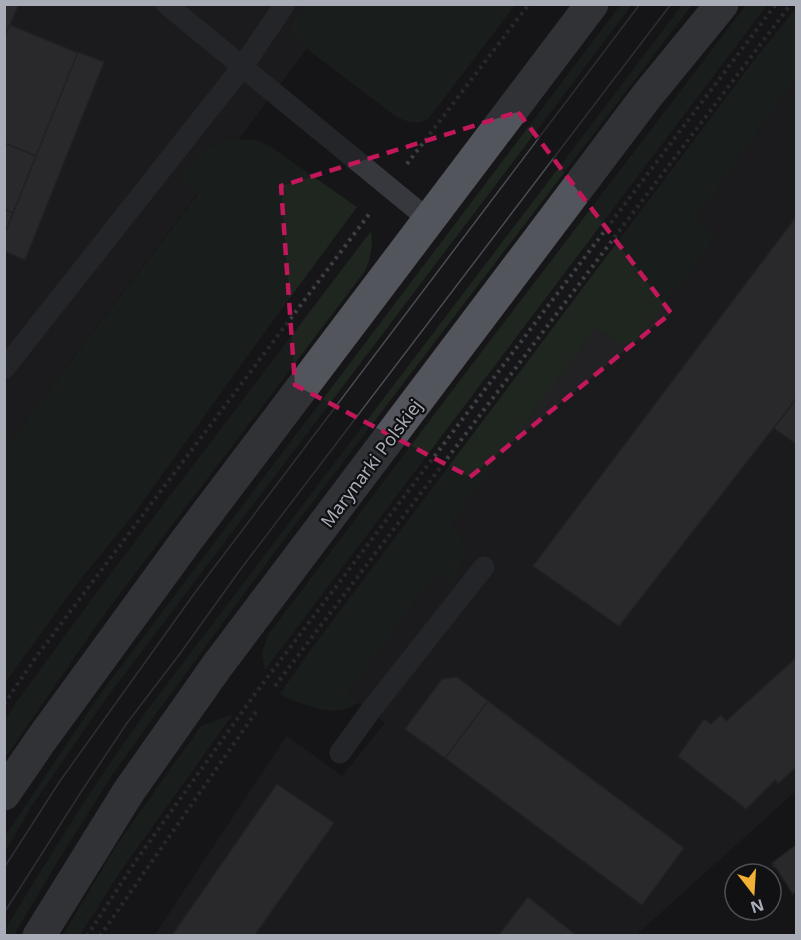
<svg xmlns="http://www.w3.org/2000/svg" width="801" height="940" font-family="'Noto Sans',sans-serif">
	<style>
		.built { fill: #222225 }
		.green { fill: #1e261f }
		.building { fill: #404145; stroke: #303034; stroke-width: 1.5 }
		.lines { fill: none; stroke-linecap: round; stroke-linejoin: round }
		.path { stroke: #3d3f44; stroke-width: 4; stroke-dasharray: 3 4.5; stroke-linecap: butt }
		.lane { stroke: #37383d; stroke-width: 21 }
		.primary { stroke: #53555c; stroke-width: 33 }
		.tram { stroke: #4a4c52; stroke-width: 1.5 }
		.marked { fill: none; stroke: #c2185b; stroke-width: 4.5; stroke-dasharray: 12 8; stroke-linejoin: round }
		.labels { text-anchor: middle; dominant-baseline: central; stroke-width: 4.5; stroke-linejoin: round; paint-order: stroke }
		.street-label { font-size: 18px; fill: #a8adb8; stroke: #111113 }
	</style>
	<rect width="100%" height="100%" fill="#161618"/>
	<g class="built">
		<polygon points="5,5 340,5 5,448"/>
		<polygon points="796,55 796,791 636,935 154,936 287,736 342,776 385,723 304,661 755,59"/>
	</g>
	<g class="green">
		<path d="M 340,4 L 515,4 L 515,5 L 429,118 C 417,126 407,122 395,116 L 289,35 L 293,23 L 306,5 L 331,5 L 336,9 Z"/>
		<polygon points="621,4 632,5 105,700 31,807 5,852 5,836 101,693"/>
		<path d="M 682,5 L 692,5 L 283,541 L 156,714 L 112,775 L 56,864 L 14,935 L 5,935 L 5,930 C 49,856 95,783 145,713 Z"/>
		<polygon points="746,5 767,5 265,670 262,653 268,635 467,371"/>
		<path d="M 796,8 L 796,77 L 696,218 C 709,228 717,231 708,249 L 634,343 L 621,344 L 596,327 L 450,524 C 473,544 462,558 454,584 L 436,572 L 347,694 L 358,702 C 337,721 301,704 280,694 L 309,652 L 755,59 Z"/>
		<path d="M 230,139 L 255,140 L 268,145 L 357,207 L 248,355 L 134,514 L 76,585 L 5,683 L 5,441 L 8,444 L 198,194 L 179,179 C 195,158 204,147 230,139 Z"/>
		<path d="M 371,231 C 373,245 371,258 365,271 L 103,616 L 5,758 L 5,720 L 15,704 L 100,588 Z"/>
		<polygon points="233,714 120,872 80,935 63,935 118,843 201,726"/>
	</g>
	<g class="building">
		<polygon points="4,4 19,4 4,38"/>
		<polygon points="10,25 78,53 37,157 4,143 4,38"/>
		<polygon points="78,52 104,62 25,260 4,251 4,235"/>
		<polygon points="4,143 36,156 13,213 4,209"/>
		<polygon points="4,209 13,213 4,235"/>
		<polygon points="796,217 796,399 619,626 533,566"/>
		<polygon points="796,399 796,444 774,428"/>
		<polygon points="796,658 796,767 778,784 775,780 746,809 678,756 704,719 711,724 721,715 726,721"/>
		<polygon points="457,677 488,701 445,758 405,729 442,679"/>
		<polygon points="488,701 684,848 642,905 445,758"/>
		<polygon points="277,784 334,823 254,936 175,936 173,934"/>
		<polygon points="796,845 796,891 793,894 776,868 772,866 774,865 772,863"/>
		<polygon points="528,897 577,936 498,936"/>
	</g>
	<g class="lines">
		<g class="path">
			<polyline points="407,164 529,4"/>
			<polyline points="275,686 791,4"/>
			<polyline points="4,704 36,657 370,213"/>
			<polyline points="87,936 135,862 255,694 776,4"/>
			<polyline points="100,936 256,712"/>
		</g>
		<g class="lane">
			<polyline points="166,4 429,220"/>
			<polyline points="4,369 243,66 285,4"/>
			<polyline points="340,753 371,710 484,567"/>
		</g>
		<g class="primary">
			<polyline points="4,794 41,740 186,541 592,4"/>
			<polyline points="39,936 129,791 217,666 646,97 722,4"/>
		</g>
		<g class="tram">
			<polyline points="4,868 60,781 194,594 640,4"/>
			<polyline points="4,913 81,792 127,723 179,655 240,570 671,4"/>
		</g>
	</g>
	<path d="M0 0H801V940H0ZM 518,112 L 671,313 L 470,477 L 295,385 L 281,186 Z" fill="#161618" fill-opacity=".55" fill-rule="evenodd"/>
	<path class="marked" d="M 518,112 L 671,313 L 470,477 L 295,385 L 281,186 Z"/>
	<g class="labels">
		<g class="street-label">
			<text transform="translate(371 463) rotate(-53)">Marynarki Polskiej</text>
		</g>
	</g>
	<rect width="801" height="940" fill="none" stroke="#a8adb8" stroke-width="12"/>
	<g transform="translate(753 892) rotate(163)"><circle r="28" fill="#111113" stroke="#4d4f55" stroke-width="1.5"/>
	<path d="M0-4.5L10 22L0 15L-10 22Z" fill="#f2b134"/>
	<text y="-9" font-size="16" font-weight="bold" text-anchor="middle" fill="#a8adb8">N</text>
	</g>
</svg>
